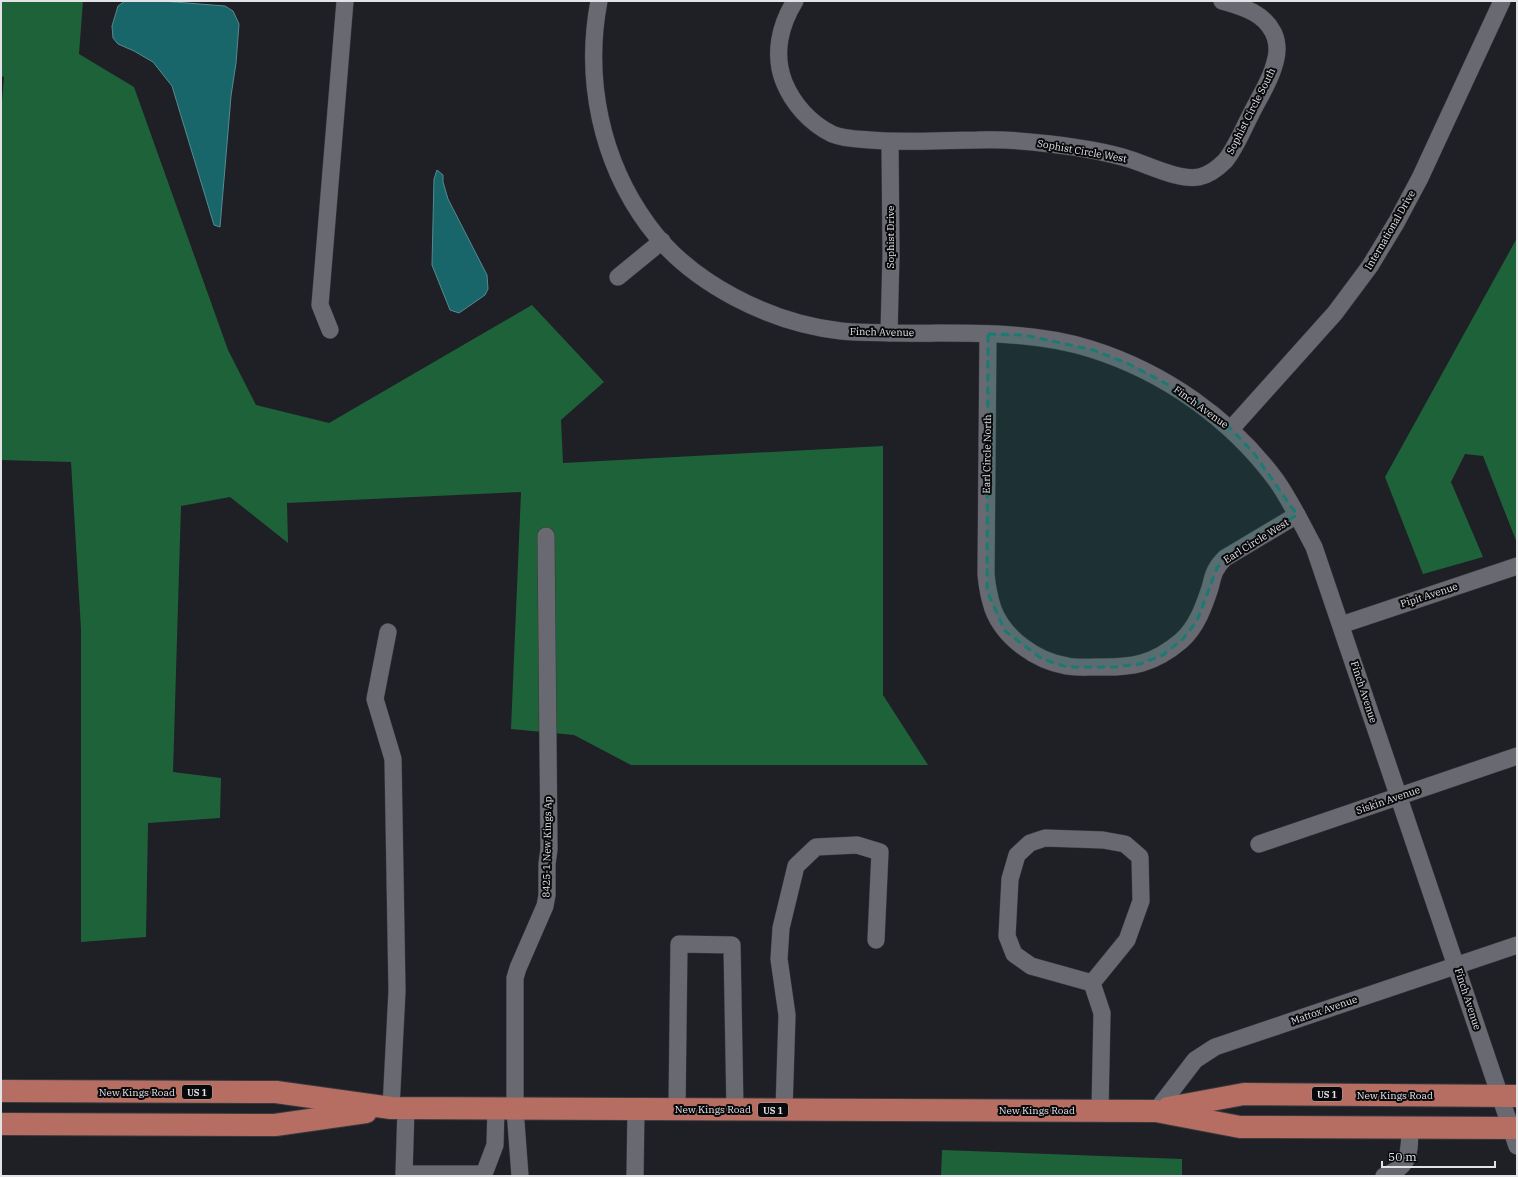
<svg xmlns="http://www.w3.org/2000/svg" width="1518" height="1177" font-family="'IBM Plex Serif',serif">
	<style>
		.forest { fill: #1e6239 }
		.water { fill: #18656a; stroke: #558b90 }
		.lines { fill: none; stroke-linecap: round; stroke-linejoin: round }
		.minor-casing { stroke: #39393f; stroke-width: 18 }
		.highway-casing { stroke: #39393f; stroke-width: 24 }
		.minor { stroke: #696971; stroke-width: 17 }
		.highway { stroke: #b76e62; stroke-width: 22 }
		.marked { fill: #1a7b74; fill-opacity: 0.2; stroke: #1a7b74; stroke-width: 3; stroke-dasharray: 8 5; stroke-linejoin: round }
		.labels { text-anchor: middle; dominant-baseline: central; stroke-width: 4; stroke-linejoin: round; paint-order: stroke }
		.shield { fill: #09090c; stroke: #a1a2a5; stroke-width: 1 }
		.shield-label { font-size: 9px; font-weight: bold; fill: #e2e3e7 }
		.street-label { font-size: 10px; fill: #e2e3e7; stroke: #09090c }
	</style>
	<rect width="100%" height="100%" fill="#1f1f26"/>
	<g class="forest">
		<polygon points="1,1 83,1 79,54 134,87 228,350 256,405 329,423 532,305 604,382 561,420 563,463 883,446 883,695 928,765 631,765 574,735 511,729 521,492 287,503 288,543 230,497 181,506 173,772 221,778 220,818 148,823 146,937 81,942 81,629 71,462 1,460 1,114 4,77 1,76"/>
		<polygon points="1517,238 1517,543 1483,456 1465,454 1451,482 1483,557 1423,574 1385,477"/>
		<polygon points="942,1150 1182,1159 1182,1176 941,1176"/>
	</g>
	<g class="water">
		<polygon points="125,1 162,1 225,6 233,11 239,24 236,63 231,96 220,227 214,225 172,86 153,62 134,51 118,44 113,38 112,26 118,6"/>
		<polygon points="437,170 443,175 443,182 448,199 487,275 488,289 485,295 459,313 450,310 432,265 434,179"/>
	</g>
	<g class="lines">
		<defs>
			<g id="minor">
				<path d="M 599,1 C 584,79 601,161 648,225 C 690,283 770,323 841,331 C 858,333 875,332 892,333 C 958,334 1027,329 1091,349 C 1164,372 1230,418 1276,480 C 1291,501 1302,525 1314,547 L 1517,1146"/>
				<path d="M 795,1 C 780,25 773,54 784,82 C 793,104 810,123 832,134 C 844,139 857,139 870,140 C 906,143 941,140 977,140 C 1001,139 1026,141 1050,144 C 1076,147 1104,151 1129,159 C 1149,165 1179,181 1199,177 C 1209,175 1218,168 1225,161 C 1236,148 1243,129 1251,114 C 1260,96 1272,78 1276,58 C 1278,50 1277,39 1273,32 C 1263,12 1242,7 1222,1"/>
				<polyline points="618,277 662,241"/>
				<polyline points="330,330 320,305 345,1"/>
				<polyline points="889,333 891,255 890,142"/>
				<path d="M 988,334 L 986,574 C 987,586 989,597 993,609 C 1004,638 1036,661 1067,666 C 1076,668 1087,667 1097,667 C 1132,668 1154,664 1181,641 C 1197,627 1204,606 1210,588 C 1212,581 1213,573 1217,568 C 1219,564 1222,561 1225,558 L 1297,515"/>
				<polyline points="1231,429 1335,313 1370,266 1396,223 1420,178 1502,1"/>
				<polyline points="1341,625 1517,566"/>
				<polyline points="388,632 375,699 393,759 397,991 391,1108"/>
				<polyline points="1259,844 1517,756"/>
				<polyline points="1092,983 1127,940 1141,901 1140,857 1125,844 1103,840 1045,838 1030,843 1017,855 1010,879 1007,936 1014,954 1031,966 1092,983 1102,1013 1100,1111"/>
				<polyline points="406,1108 404,1174 484,1174 495,1145 496,1108"/>
				<polyline points="677,1109 679,944 732,945 735,1109"/>
				<polyline points="784,1110 787,1015 779,959 781,928 796,866 816,847 857,845 880,852 876,940"/>
				<polyline points="1156,1111 1195,1060 1215,1047 1517,945"/>
				<polyline points="520,1176 515,1109 515,978 518,968 545,906 547,895 547,864 549,849 546,536"/>
				<polyline points="635,1176 636,1109"/>
				<path d="M 1384,1176 C 1411,1166 1409,1154 1410,1128"/>
			</g>
			<g id="highway">
				<polyline points="1,1091 276,1092 391,1108 1156,1111 1240,1127 1517,1128"/>
				<polyline points="1168,1108 1244,1094 1517,1096"/>
				<polyline points="1,1124 275,1125 366,1112"/>
			</g>
		</defs>
		<use href="#minor" class="minor-casing"/>
		<use href="#highway" class="highway-casing"/>
		<use href="#minor" class="minor"/>
		<use href="#highway" class="highway"/>
	</g>
	<path class="marked" d="M 988,334 L 1024,335 L 1093,350 L 1129,364 L 1191,397 L 1231,429 L 1253,452 L 1297,515 L 1225,558 L 1217,568 L 1197,621 L 1183,639 L 1163,655 L 1140,664 L 1115,667 L 1067,667 L 1042,659 L 1005,631 L 987,591 Z"/>
	<g class="labels">
		<g class="shield">
			<rect x="182" y="1085" width="30" height="14" rx="3"/>
			<rect x="1312" y="1087" width="30" height="14" rx="3"/>
			<rect x="758" y="1103" width="30" height="14" rx="3"/>
		</g>
		<g class="shield-label">
			<text x="197" y="1092">US 1</text>
			<text x="1327" y="1094">US 1</text>
			<text x="773" y="1110">US 1</text>
		</g>
		<g class="street-label">
			<text transform="translate(1251 111) rotate(-63)">Sophist Circle South</text>
			<text transform="translate(1082 151) rotate(10)">Sophist Circle West</text>
			<text transform="translate(1390 230) rotate(-60)">International Drive</text>
			<text transform="translate(890 237) rotate(-90)">Sophist Drive</text>
			<text transform="translate(882 332) rotate(1)">Finch Avenue</text>
			<text transform="translate(1201 407) rotate(36)">Finch Avenue</text>
			<text transform="translate(987 454) rotate(-89)">Earl Circle North</text>
			<text transform="translate(1256 541) rotate(-32)">Earl Circle West</text>
			<text transform="translate(1429 595) rotate(-18)">Pipit Avenue</text>
			<text transform="translate(1364 692) rotate(72)">Finch Avenue</text>
			<text transform="translate(1388 800) rotate(-19)">Siskin Avenue</text>
			<text transform="translate(547 847) rotate(-89)">8425-1 New Kings Ap</text>
			<text transform="translate(1468 999) rotate(72)">Finch Avenue</text>
			<text transform="translate(1324 1010) rotate(-19)">Mattox Avenue</text>
			<text x="137" y="1092">New Kings Road</text>
			<text x="1395" y="1095">New Kings Road</text>
			<text x="713" y="1109">New Kings Road</text>
			<text x="1037" y="1110">New Kings Road</text>
		</g>
	</g>
	<rect width="1518" height="1177" fill="none" stroke="#e2e3e7" stroke-width="4"/>
	<path d="M1382 1161v6h113v-6" fill="none" stroke="#e2e3e7" stroke-width="2"/>
	<text x="1388" y="1161" font-size="12" fill="#e2e3e7" stroke="#09090c" stroke-width="3" paint-order="stroke">50 m</text>
</svg>
